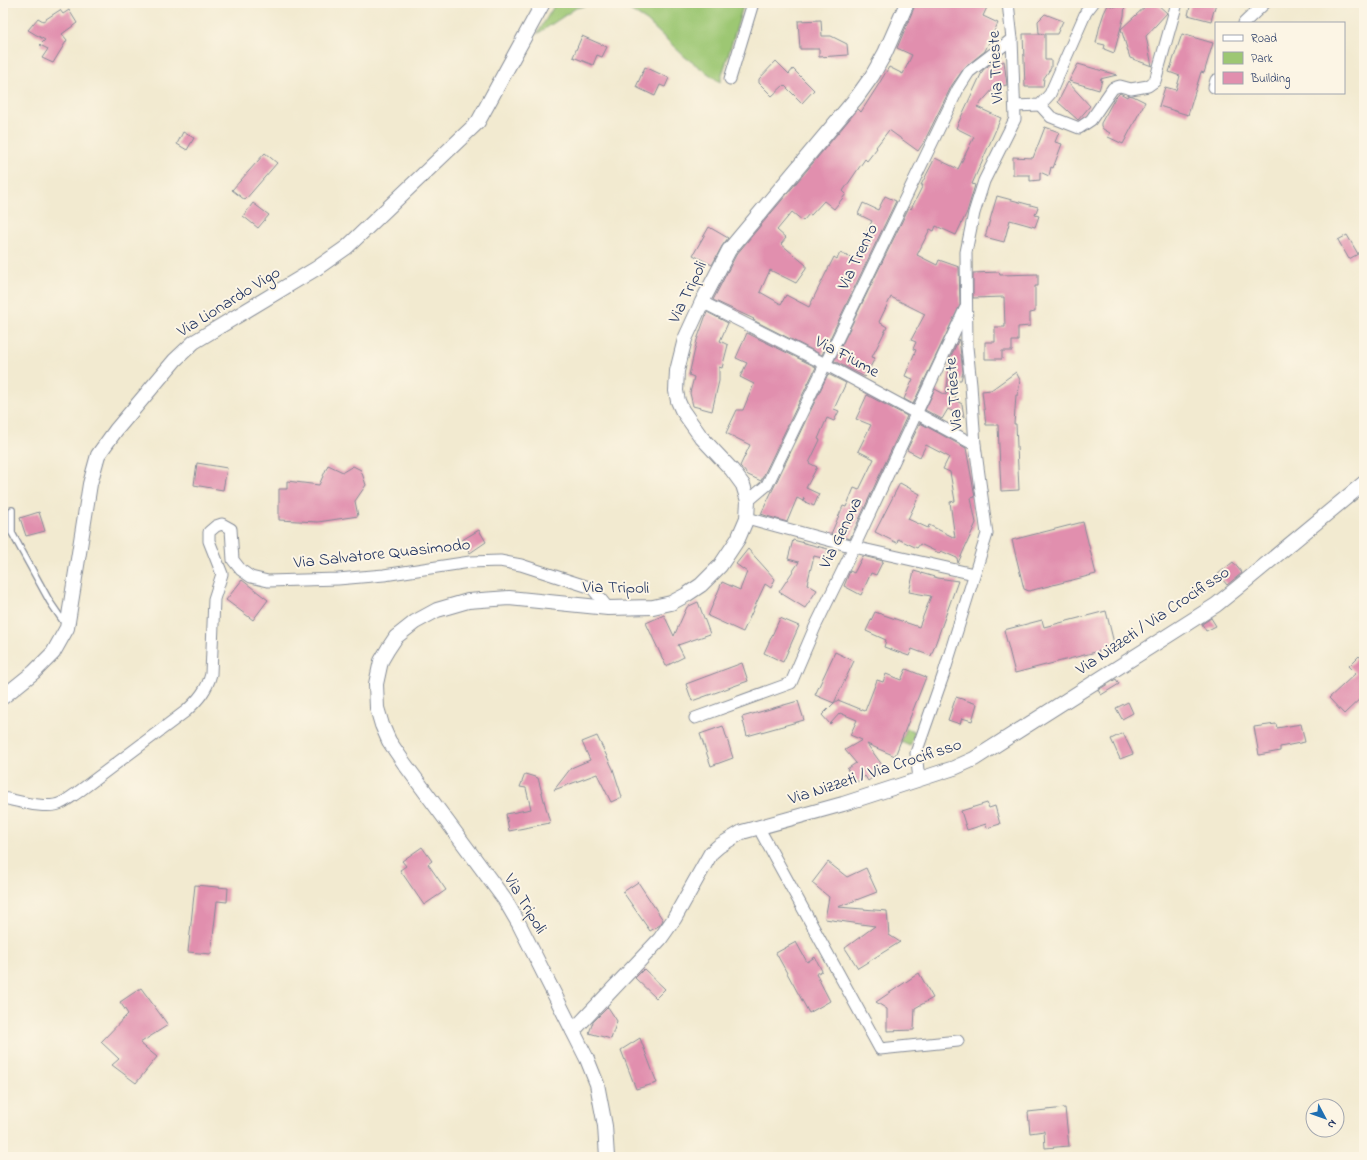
<svg xmlns="http://www.w3.org/2000/svg" width="1367" height="1160" font-family="'Indie Flower',sans-serif">
	<style>
		.green { fill: #9dc773; stroke: #5c7b68 }
		.building { fill: #e18fae }
		.lines { fill: none; stroke-linecap: round; stroke-linejoin: round }
		.service-casing { stroke: #868c97; stroke-width: 8 }
		.minor-casing { stroke: #868c97; stroke-width: 13 }
		.tertiary-casing { stroke: #868c97; stroke-width: 16 }
		.service { stroke: #fff; stroke-width: 5.5 }
		.minor { stroke: #fff; stroke-width: 11 }
		.tertiary { stroke: #fff; stroke-width: 14 }
		.labels { text-anchor: middle; dominant-baseline: central; stroke-width: 4; stroke-linejoin: round; paint-order: stroke }
		.street-label { font-size: 17px; fill: #1b2f5e; stroke: #fcf5e5 }
	</style>
	<rect width="100%" height="100%" fill="#fcf5e5"/>
	<filter id="ink" filterUnits="userSpaceOnUse"><feTurbulence type="fractalNoise" baseFrequency=".025" numOctaves="2"/><feDisplacementMap in="SourceGraphic" scale="8" xChannelSelector="R" yChannelSelector="G"/><feConvolveMatrix kernelMatrix="1 2 1 2 8 2 1 2 1" color-interpolation-filters="sRGB"/></filter>
	<filter id="wash" filterUnits="userSpaceOnUse"><feTurbulence type="fractalNoise" baseFrequency=".012" numOctaves="4" result="noise"/><feDisplacementMap in="SourceGraphic" scale="16" xChannelSelector="R" yChannelSelector="G"/><feGaussianBlur stdDeviation="0.9" result="paint"/><feColorMatrix in="noise" values="0 0 0 0 0 0 0 0 0 0 0 0 0 0 0 0 0 1.4 0 .05"/><feComposite in="paint" operator="in"/></filter>
	<g filter="url(#wash)">
		<rect width="100%" height="100%" fill="#f2ead0"/>
		<g class="green">
			<polygon points="556,3 596,3 576,8 537,34"/>
			<polygon points="609,3 744,3 720,82 685,57 647,21 625,7"/>
			<polygon points="907,728 915,732 910,746 901,742"/>
		</g>
		<g id="blocks">
			<g class="building">
				<polygon points="916,3 989,3 983,16 998,23 985,51 965,67 952,85 924,142 918,151 889,130 876,147 877,148 867,161 865,159 843,191 846,194 834,209 824,201 811,215 809,214 803,221 792,212 777,230 786,238 781,244 806,265 806,269 796,283 770,270 760,292 781,304 786,295 809,307 834,257 837,259 840,253 854,259 872,221 858,214 863,203 878,210 885,196 896,201 822,355 753,320 754,319 713,300 736,255 858,109 861,112 877,87 889,67 903,74 912,55 897,48"/>
				<polygon points="1116,3 1125,3 1124,16 1114,53 1104,49 1105,45 1096,43 1100,25 1104,13 1108,5 1115,7"/>
				<polygon points="1149,3 1156,3 1167,13 1146,36 1152,66 1130,58 1121,29"/>
				<polygon points="1191,3 1216,3 1211,21 1188,15"/>
				<polygon points="60,10 63,14 69,10 77,23 62,34 67,40 53,63 42,58 48,49 40,45 45,40 28,30 38,18 43,21"/>
				<polygon points="1045,14 1063,21 1057,34 1045,34 1045,60 1051,60 1051,68 1044,78 1043,87 1025,87 1023,34 1044,34 1039,33 1038,21"/>
				<polygon points="821,20 822,36 831,36 847,44 848,55 819,57 819,49 800,49 798,21"/>
				<polygon points="1182,34 1213,43 1204,73 1201,72 1188,115 1159,106 1165,87 1176,90 1180,76 1169,72"/>
				<polygon points="582,36 607,47 602,57 597,55 593,65 573,57"/>
				<polygon points="776,61 789,74 793,69 814,90 802,103 784,85 772,96 759,83 759,79"/>
				<polygon points="1004,61 1007,85 995,87 977,107 1001,118 972,184 975,185 967,212 956,235 936,226 934,231 930,229 917,255 937,265 939,260 959,267 960,305 913,404 904,399 913,379 905,376 916,350 913,349 916,342 911,340 925,314 891,297 879,322 887,327 872,357 875,358 865,377 834,361 909,207 911,209 923,185 921,185 935,158 958,169 974,137 956,128 983,70 992,63 996,65"/>
				<polygon points="1078,64 1117,75 1100,79 1102,80 1099,90 1069,81"/>
				<polygon points="645,67 669,78 665,87 660,85 655,96 636,87"/>
				<polygon points="1068,82 1090,106 1078,120 1058,102"/>
				<polygon points="1120,93 1127,97 1128,95 1133,96 1145,102 1123,144 1108,137 1110,133 1103,129 1101,126 1101,123 1115,98"/>
				<polygon points="1045,127 1059,132 1055,142 1062,144 1053,168 1051,167 1049,176 1040,172 1040,180 1030,181 1030,175 1013,175 1013,157 1033,158"/>
				<polygon points="183,132 194,138 187,150 177,144"/>
				<polygon points="265,153 277,163 245,200 232,190"/>
				<polygon points="997,196 1038,207 1035,215 1039,216 1035,227 1010,220 1004,242 985,237"/>
				<polygon points="253,203 269,215 258,228 243,216"/>
				<polygon points="709,227 728,238 722,246 712,265 693,255"/>
				<polygon points="1347,235 1358,254 1349,259 1338,240"/>
				<polygon points="999,272 1000,275 1038,274 1038,286 1035,286 1035,312 1030,313 1030,326 1018,327 1018,341 1012,341 1012,351 1002,351 1002,359 985,359 985,342 995,342 995,327 1005,327 1004,297 973,298 973,273"/>
				<polygon points="707,312 728,323 720,341 728,345 722,368 719,367 719,381 712,411 693,406 690,393 694,377 689,375 697,340"/>
				<polygon points="747,333 816,367 761,481 748,475 740,466 750,445 726,433 737,410 743,410 754,384 740,377 747,363 736,358"/>
				<polygon points="959,339 963,372 961,380 957,380 955,400 962,404 964,417 948,409 942,419 925,410 935,389 946,395 951,356"/>
				<polygon points="1016,372 1020,380 1018,395 1016,395 1014,424 1016,424 1019,490 1001,491 998,425 986,425 982,391 991,390"/>
				<polygon points="828,374 846,383 834,409 839,411 834,421 827,418 818,439 820,440 809,463 817,467 806,488 819,494 814,506 803,501 804,498 803,501 797,498 787,522 767,516 761,514"/>
				<polygon points="867,395 907,416 850,539 831,534 843,506 846,507 854,488 859,490 874,459 858,451 871,425 856,419"/>
				<polygon points="920,423 966,448 975,497 971,498 976,523 958,563 957,558 941,551 939,553 920,544 917,548 898,539 897,543 875,532 900,483 920,494 908,519 928,528 929,525 955,538 950,502 955,501 950,472 943,469 949,457 926,445 920,457 907,450"/>
				<polygon points="197,463 227,468 223,490 194,485"/>
				<polygon points="328,465 343,472 353,466 361,470 366,485 355,501 358,516 318,522 279,520 279,489 287,489 287,481 319,485"/>
				<polygon points="39,512 45,531 26,536 20,518"/>
				<polygon points="1083,522 1096,574 1029,591 1024,589 1012,540"/>
				<polygon points="479,530 486,542 470,553 462,540"/>
				<polygon points="793,540 828,549 826,559 814,556 807,584 817,590 805,608 779,592 799,562 788,559"/>
				<polygon points="748,549 775,579 771,588 765,584 743,632 708,616 722,582 740,590 747,572 736,564"/>
				<polygon points="863,556 883,561 876,575 871,573 861,595 844,586 850,571 854,573"/>
				<polygon points="1233,562 1242,573 1227,585 1218,574"/>
				<polygon points="914,571 938,578 958,581 931,656 912,649 909,656 884,647 886,640 866,631 875,612 919,627 931,596 909,592"/>
				<polygon points="242,580 268,600 253,620 226,600"/>
				<polygon points="698,602 710,634 678,645 684,657 666,666 646,623 664,615 674,636 687,607"/>
				<polygon points="1106,611 1115,647 1015,673 1004,630 1042,620 1044,627"/>
				<polygon points="780,618 799,626 783,662 764,653"/>
				<polygon points="1211,618 1216,626 1206,631 1202,624"/>
				<polygon points="835,652 854,661 834,703 838,700 865,711 877,680 883,682 886,674 901,680 906,669 926,677 895,756 867,744 885,769 868,781 865,776 857,782 847,769 856,763 845,750 862,740 850,735 857,720 840,713 830,724 822,715 834,703 815,695"/>
				<polygon points="1359,656 1364,661 1364,695 1344,714 1329,698 1356,673 1349,666"/>
				<polygon points="742,663 748,681 692,701 686,684"/>
				<polygon points="1116,679 1119,684 1101,695 1098,690"/>
				<polygon points="956,697 977,704 972,721 962,718 960,724 948,720"/>
				<polygon points="798,701 804,720 747,736 742,717"/>
				<polygon points="1128,702 1133,713 1122,719 1116,708"/>
				<polygon points="1276,724 1277,728 1301,724 1305,742 1280,747 1280,751 1259,755 1254,727"/>
				<polygon points="723,726 733,758 711,766 700,734"/>
				<polygon points="1123,733 1133,754 1120,759 1111,739"/>
				<polygon points="597,736 613,769 622,797 611,802 597,774 554,790 571,768 590,760 582,742"/>
				<polygon points="525,774 538,778 550,823 509,831 506,814 531,809 526,788 520,787"/>
				<polygon points="987,803 989,808 995,806 1000,824 987,828 986,824 967,830 961,811"/>
				<polygon points="422,847 432,861 428,864 446,890 424,905 400,870 406,866 402,861"/>
				<polygon points="828,862 847,877 866,868 877,892 838,907 887,911 889,935 900,942 858,968 845,948 875,926 825,919 829,897 812,883"/>
				<polygon points="638,882 663,920 660,925 650,931 623,892"/>
				<polygon points="195,885 228,888 227,902 217,901 211,954 188,952"/>
				<polygon points="796,942 807,962 815,957 822,971 816,974 830,1001 809,1013 776,953"/>
				<polygon points="644,969 665,989 656,998 635,978"/>
				<polygon points="919,973 933,998 915,1008 914,1030 887,1031 887,1009 876,1002"/>
				<polygon points="141,988 168,1025 140,1043 157,1057 136,1083 112,1065 119,1059 101,1042 128,1014 120,1002"/>
				<polygon points="608,1007 617,1021 611,1039 589,1033 593,1022"/>
				<polygon points="640,1038 657,1083 636,1089 621,1050"/>
				<polygon points="1065,1108 1069,1146 1045,1148 1044,1131 1030,1133 1028,1112"/>
			</g>
		</g>
	</g>
	<g filter="url(#ink)">
		<use href="#blocks" fill-opacity="0" stroke="#868c97" stroke-width="1"/>
		<g class="lines">
			<defs>
				<polyline id="service" points="12,510 12,533 50,602 65,624"/>
				<g id="minor">
					<polyline points="1244,23 1265,3"/>
					<polyline points="730,79 753,3"/>
					<polyline points="1214,87 1216,80"/>
					<polyline points="1040,105 1051,117 1079,128 1091,120 1113,88 1120,86 1131,89 1148,86 1155,81 1177,3"/>
					<polyline points="1015,106 1040,105 1050,94 1086,12 1093,3"/>
					<polyline points="702,302 825,364 975,445"/>
					<polyline points="748,501 767,485 958,89 969,72 1012,39"/>
					<polyline points="747,518 854,547 974,574"/>
					<polyline points="695,718 791,683 815,627 854,547 965,309"/>
					<polyline points="919,779 916,753 943,676 987,534 975,445 971,385 967,347 966,252 974,213 984,181 1015,119 1012,39 1008,3"/>
					<path d="M 3,798 C 18,801 47,810 61,803 C 66,801 72,796 77,793 L 186,711 C 198,700 207,690 211,674 L 214,599 L 222,574 L 209,541 L 209,532 L 216,526 L 222,524 L 231,529 L 233,560 L 241,570 L 251,577 L 268,581 L 338,579 L 384,575 L 470,562 L 500,561 L 521,565 L 592,588 L 608,608"/>
					<polyline points="760,826 762,834 880,1049 958,1041"/>
				</g>
				<g id="tertiary">
					<polyline points="3,697 34,672 53,653 67,628 90,484 98,455 116,430 175,360 194,342 317,268 347,247 478,122 543,3"/>
					<polyline points="573,1031 660,939 674,919 711,853 719,846 742,832 843,804 954,768 974,759 1216,605 1236,589 1364,483"/>
					<polyline points="607,1157 605,1126 597,1084 587,1059 519,924 505,900 404,763 389,741 382,725 377,708 376,684 381,661 388,649 396,637 415,622 437,610 468,601 509,598 608,608 653,607 671,603 686,595 701,585 720,566 738,539 747,518 748,501 743,485 732,470 701,437 682,410 678,401 676,391 677,371 685,339 702,302 729,250 857,97 872,76 885,53 907,3"/>
				</g>
			</defs>
			<use href="#service" class="service-casing"/>
			<use href="#minor" class="minor-casing"/>
			<use href="#tertiary" class="tertiary-casing"/>
			<use href="#service" class="service"/>
			<use href="#minor" class="minor"/>
			<use href="#tertiary" class="tertiary"/>
		</g>
	</g>
	<g class="labels">
		<g class="street-label">
			<text transform="translate(996 67) rotate(-93)">Via Trieste</text>
			<text transform="translate(858 257) rotate(-64)">Via Trento</text>
			<text transform="translate(688 292) rotate(-64)">Via Tripoli</text>
			<text transform="translate(229 302) rotate(-32)">Via Lionardo Vigo</text>
			<text transform="translate(847 357) rotate(28)">Via Fiume</text>
			<text transform="translate(954 394) rotate(-95)">Via Trieste</text>
			<text transform="translate(841 533) rotate(-64)">Via Genova</text>
			<text transform="translate(382 554) rotate(-6)">Via Salvatore Quasimodo</text>
			<text transform="translate(616 588) rotate(1)">Via Tripoli</text>
			<text transform="translate(1153 621) rotate(-34)">Via Nizzeti / Via Crocifisso</text>
			<text transform="translate(875 772) rotate(-18)">Via Nizzeti / Via Crocifisso</text>
			<text transform="translate(525 904) rotate(59)">Via Tripoli</text>
		</g>
	</g>
	<rect width="1367" height="1160" fill="none" stroke="#fcf5e5" stroke-width="16"/>
	<rect x="1215" y="22" width="130" height="72" fill="#fcf5e5" stroke="#a2a6af"/>
	<rect x="1223" y="35" width="20" height="6" fill="#ffffff" stroke="#a2a6af"/>
	<text x="1251" y="42" font-size="12" fill="#1b2f5e">Road</text>
	<rect x="1223" y="52" width="20" height="12" fill="#9dc773" stroke="#a2a6af"/>
	<text x="1251" y="62" font-size="12" fill="#1b2f5e">Park</text>
	<rect x="1223" y="72" width="20" height="12" fill="#e18fae" stroke="#a2a6af"/>
	<text x="1251" y="82" font-size="12" fill="#1b2f5e">Building</text>
	<g transform="translate(1325 1118) rotate(131)"><circle r="19" fill="#fcf5e5" stroke="#a2a6af"/>
	<path d="M0-3L7 15L0 10L-7 15Z" fill="#1f6fb2"/>
	<text y="-6" font-size="11" font-weight="bold" text-anchor="middle" fill="#1b2f5e">N</text>
	</g>
</svg>
